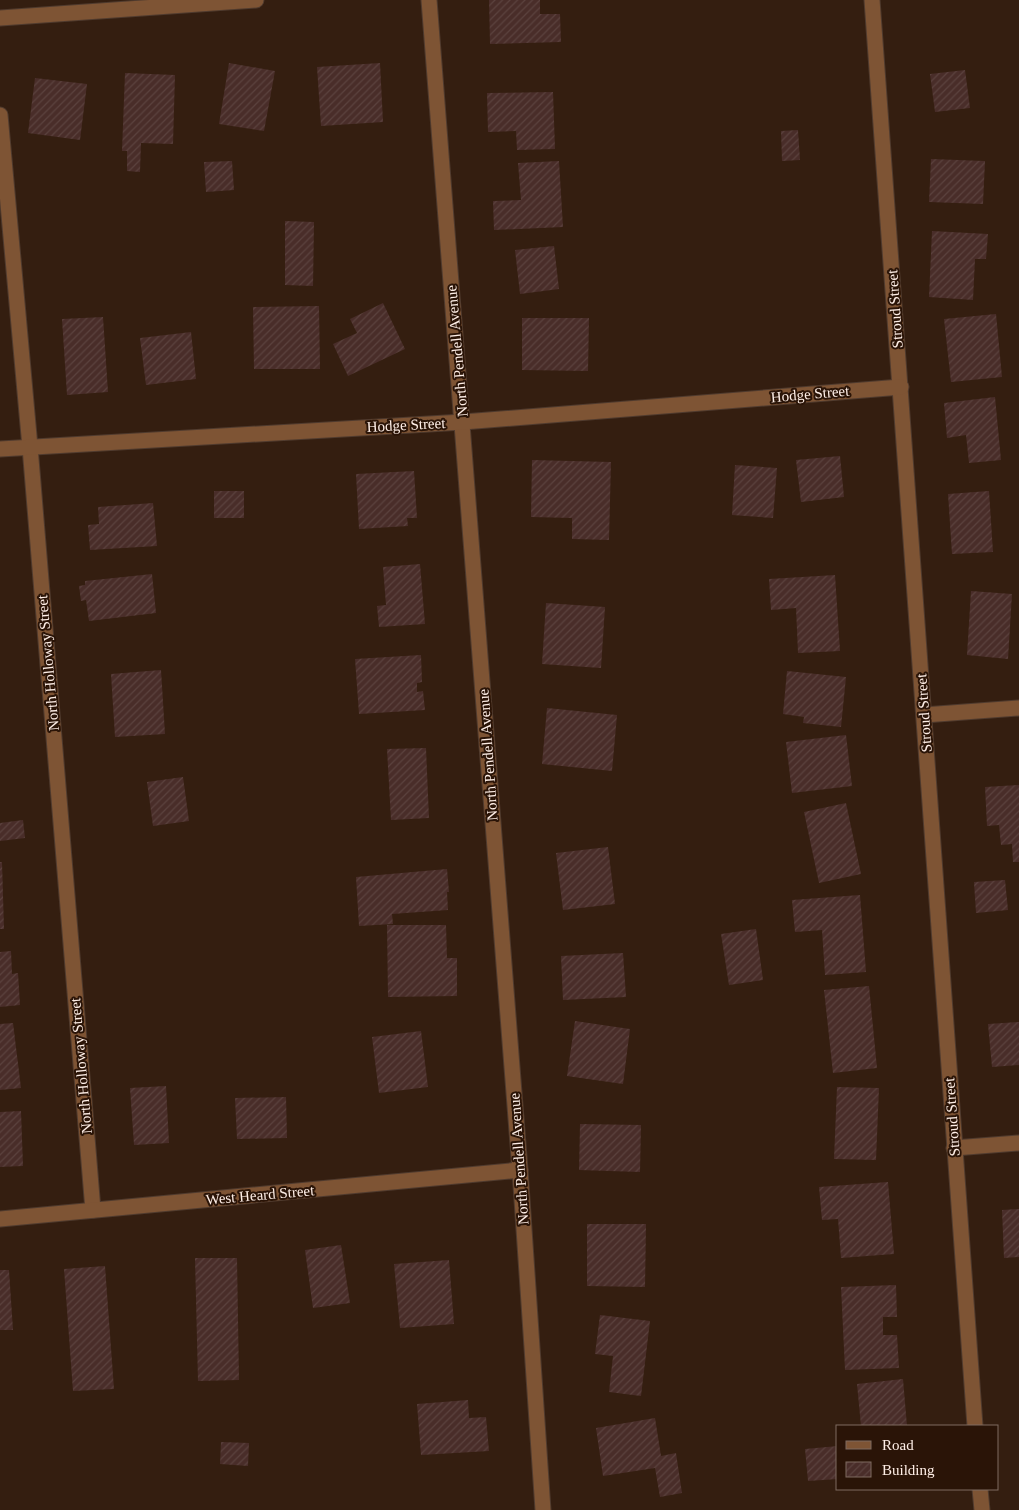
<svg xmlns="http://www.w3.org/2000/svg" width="1019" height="1510" font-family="Georgia,serif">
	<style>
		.building { fill: url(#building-hatch) }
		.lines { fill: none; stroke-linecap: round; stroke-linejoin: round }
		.street-casing { stroke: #503b2e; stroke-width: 17 }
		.street { stroke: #7e5434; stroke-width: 15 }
		.labels { text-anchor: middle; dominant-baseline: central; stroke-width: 4; stroke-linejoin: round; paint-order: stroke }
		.street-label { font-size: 15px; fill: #feeee6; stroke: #2a1407 }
	</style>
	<defs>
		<pattern id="building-hatch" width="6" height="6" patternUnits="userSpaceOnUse" patternTransform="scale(1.25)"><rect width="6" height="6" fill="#492d29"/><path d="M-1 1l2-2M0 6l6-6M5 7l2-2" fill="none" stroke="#5b423e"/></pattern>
	</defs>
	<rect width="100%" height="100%" fill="#341e10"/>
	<g class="building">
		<polygon points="489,0 540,0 540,14 560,14 561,42 490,44"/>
		<polygon points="229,63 275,71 264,131 219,124"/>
		<polygon points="380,63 383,122 321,126 317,67"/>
		<polygon points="965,70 970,108 935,112 930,74"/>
		<polygon points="125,73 175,75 173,144 141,143 140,172 127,171 127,151 122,151"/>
		<polygon points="35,78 87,84 80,140 28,133"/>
		<polygon points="553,92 555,149 517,150 516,131 488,132 487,93"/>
		<polygon points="798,130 800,160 782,161 781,131"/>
		<polygon points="931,159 985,161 983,204 929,202"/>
		<polygon points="232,161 234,190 206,192 204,162"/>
		<polygon points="559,161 563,227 494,230 493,201 521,200 518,163"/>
		<polygon points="285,221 314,222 313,286 285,285"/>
		<polygon points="932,231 988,234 986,259 975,259 973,300 929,297"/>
		<polygon points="554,246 559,289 520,294 515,250"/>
		<polygon points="383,303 405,349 348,376 333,344 357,333 350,319"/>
		<polygon points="319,306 320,369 254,369 253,307"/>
		<polygon points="996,314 1002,377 951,382 944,319"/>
		<polygon points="103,317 108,392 67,395 62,319"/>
		<polygon points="522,318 589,318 588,371 522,370"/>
		<polygon points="191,332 196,379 146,385 140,338"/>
		<polygon points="995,397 1001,460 969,463 966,435 947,438 944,403"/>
		<polygon points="840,456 844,497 801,502 796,460"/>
		<polygon points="532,460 611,462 609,540 572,539 572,518 531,517"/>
		<polygon points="735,465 777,468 773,518 732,515"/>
		<polygon points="414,471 417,518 407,518 408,526 359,529 356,474"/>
		<rect x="214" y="491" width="30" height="27"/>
		<polygon points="989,491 993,552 952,554 948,494"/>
		<polygon points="153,503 157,546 90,550 88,525 99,524 98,507"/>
		<polygon points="420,564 425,624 379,627 377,606 386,605 383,567"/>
		<polygon points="152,574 156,613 89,621 86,600 81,601 79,586 85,585 85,581"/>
		<polygon points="835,575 840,651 798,653 796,608 771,610 769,579"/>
		<polygon points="971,591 1012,594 1008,659 967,655"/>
		<polygon points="546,603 605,607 601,668 542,664"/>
		<polygon points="421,655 422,682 417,683 417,692 423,691 425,710 359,714 355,659"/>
		<polygon points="161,670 165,734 115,737 111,674"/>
		<polygon points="787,671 846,677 841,727 803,723 804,717 783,714"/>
		<polygon points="547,708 617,715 612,771 542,764"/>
		<polygon points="846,735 852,786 792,793 786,742"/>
		<polygon points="426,748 429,818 391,820 387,749"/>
		<polygon points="183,777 189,821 153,826 147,782"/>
		<polygon points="1019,785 1019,862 1013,862 1012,844 1001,845 999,825 987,826 985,787"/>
		<polygon points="846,803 861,874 819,883 804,812"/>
		<polygon points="23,820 25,838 0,841 0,823"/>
		<polygon points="608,847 615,904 563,910 556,853"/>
		<polygon points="0,862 2,862 4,929 0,929"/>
		<polygon points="447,869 449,892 447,892 448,910 392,914 393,924 359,926 356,877"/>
		<polygon points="1005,880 1008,910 976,913 974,882"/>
		<polygon points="860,895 866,972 825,975 822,930 795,932 792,900"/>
		<polygon points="387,925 446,925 447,958 457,958 457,996 388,997"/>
		<polygon points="756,929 763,980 729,985 721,934"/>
		<polygon points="11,951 12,974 18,973 20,1005 0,1007 0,952"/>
		<polygon points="623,953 626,997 563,1000 561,956"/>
		<polygon points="869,986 877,1068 833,1073 824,990"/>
		<polygon points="575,1021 630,1029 623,1084 567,1076"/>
		<polygon points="1019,1022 1019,1065 992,1067 988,1024"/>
		<polygon points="13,1023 21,1088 0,1090 0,1024"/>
		<polygon points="421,1031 428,1087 379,1093 372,1037"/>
		<polygon points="166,1086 169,1143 134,1145 130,1088"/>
		<polygon points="837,1087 879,1088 876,1160 834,1159"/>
		<polygon points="286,1097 287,1138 237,1139 235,1098"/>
		<polygon points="21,1111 23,1166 0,1167 0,1112"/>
		<polygon points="580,1124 641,1125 640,1172 579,1170"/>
		<polygon points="888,1182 894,1254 841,1258 838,1219 822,1220 819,1187"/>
		<polygon points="1019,1209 1019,1257 1004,1258 1002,1210"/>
		<polygon points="587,1224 646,1224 645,1287 587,1286"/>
		<polygon points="341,1245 350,1303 313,1308 305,1250"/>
		<polygon points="195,1258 237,1258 239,1380 198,1381"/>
		<polygon points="449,1260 454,1324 400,1328 394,1264"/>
		<polygon points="105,1266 114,1389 73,1391 64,1269"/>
		<polygon points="0,1270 9,1270 13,1330 0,1330"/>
		<polygon points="896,1285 897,1317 883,1317 883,1335 897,1335 899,1368 845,1370 841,1287"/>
		<polygon points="600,1315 650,1321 641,1396 609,1392 613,1356 595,1354"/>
		<polygon points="903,1379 907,1426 861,1426 857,1384"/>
		<polygon points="468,1400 469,1418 486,1417 489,1451 421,1455 417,1404"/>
		<polygon points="655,1418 661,1456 676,1453 682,1493 660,1497 655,1468 603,1476 596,1428"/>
		<polygon points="221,1442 249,1443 248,1466 220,1464"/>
		<polygon points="838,1446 838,1479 808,1481 805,1449"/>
	</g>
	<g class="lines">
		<defs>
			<g id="street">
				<polyline points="429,0 520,1170 543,1510"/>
				<path d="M 872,0 C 908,475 939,951 975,1426"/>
				<polyline points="0,18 256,0"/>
				<polyline points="0,115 30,447 93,1210"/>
				<polyline points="0,449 463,422 901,387"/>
				<polyline points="924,715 1019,708"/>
				<polyline points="954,1148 1019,1143"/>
				<polyline points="0,1219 520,1170"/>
				<polyline points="980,1489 982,1510"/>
			</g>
		</defs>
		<use href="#street" class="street-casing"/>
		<use href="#street" class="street"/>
	</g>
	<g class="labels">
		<g class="street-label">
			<text transform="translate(895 309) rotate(-94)">Stroud Street</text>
			<text transform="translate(457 351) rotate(-95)">North Pendell Avenue</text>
			<text transform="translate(810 394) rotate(-5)">Hodge Street</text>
			<text transform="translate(406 425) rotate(-3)">Hodge Street</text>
			<text transform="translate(48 663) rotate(-95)">North Holloway Street</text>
			<text transform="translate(924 713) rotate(-94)">Stroud Street</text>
			<text transform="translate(488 755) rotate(-94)">North Pendell Avenue</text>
			<text transform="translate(81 1066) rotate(-95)">North Holloway Street</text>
			<text transform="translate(952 1117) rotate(-94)">Stroud Street</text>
			<text transform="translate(519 1159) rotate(-94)">North Pendell Avenue</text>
			<text transform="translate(260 1195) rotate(-5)">West Heard Street</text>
		</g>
	</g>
	<rect x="836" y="1425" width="162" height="65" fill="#2a1407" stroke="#7f6b60"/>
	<rect x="846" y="1441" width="25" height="8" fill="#7e5434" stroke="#7f6b60"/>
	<text x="882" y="1450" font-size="15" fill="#feeee6">Road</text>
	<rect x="846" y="1462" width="25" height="15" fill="url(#building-hatch)" stroke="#7f6b60"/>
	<text x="882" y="1475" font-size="15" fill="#feeee6">Building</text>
</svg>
